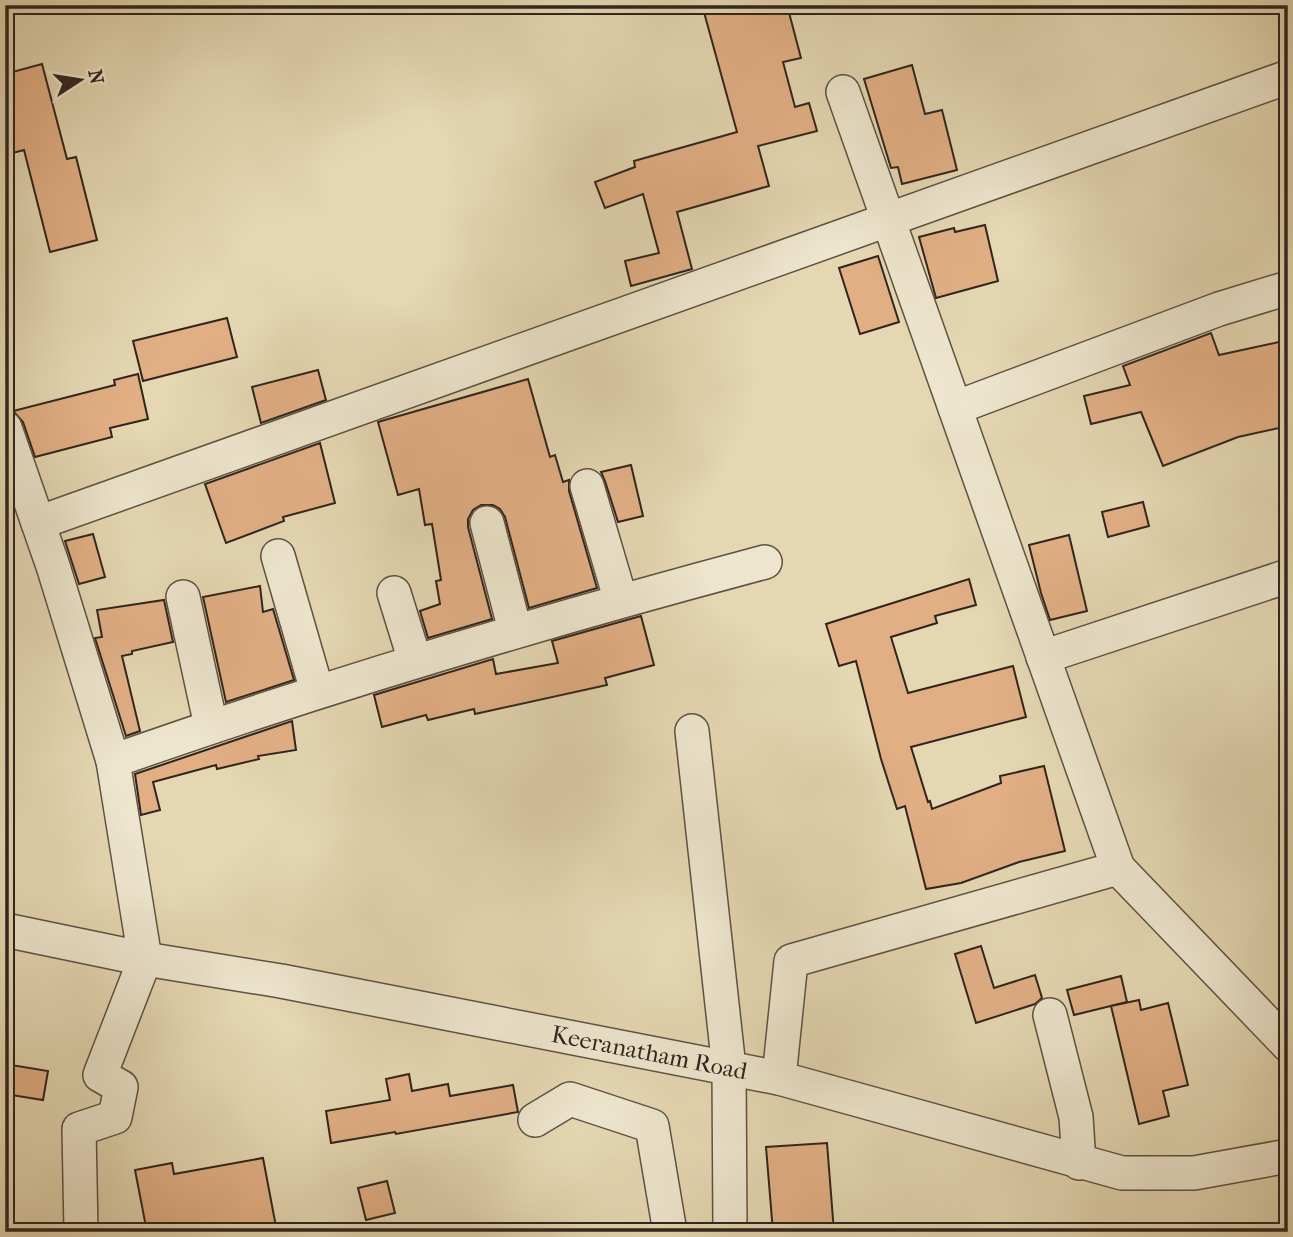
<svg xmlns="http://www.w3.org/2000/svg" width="1293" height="1237" font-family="'IM FELL French Canon',serif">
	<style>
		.building { fill: #e2af85; stroke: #30251e; stroke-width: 2 }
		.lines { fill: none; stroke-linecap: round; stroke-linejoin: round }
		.minor-casing { stroke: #5d5243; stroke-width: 36 }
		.minor { stroke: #ede5cd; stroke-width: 33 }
		.labels { text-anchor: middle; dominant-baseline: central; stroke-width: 6; stroke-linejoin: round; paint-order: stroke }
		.street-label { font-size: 24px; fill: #30251e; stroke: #ede5cd }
	</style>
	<rect width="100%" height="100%" fill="#e4d7b2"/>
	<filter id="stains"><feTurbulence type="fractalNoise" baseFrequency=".00286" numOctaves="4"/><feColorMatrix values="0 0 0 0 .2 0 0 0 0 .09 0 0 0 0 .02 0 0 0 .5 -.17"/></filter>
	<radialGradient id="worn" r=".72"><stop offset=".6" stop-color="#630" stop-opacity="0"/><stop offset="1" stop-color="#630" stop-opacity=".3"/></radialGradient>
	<g class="building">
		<polygon points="702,5 787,5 801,58 783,62 795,107 809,103 817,131 758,146 769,186 677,212 692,269 631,286 625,261 659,253 643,194 605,208 595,182 635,167 634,161 737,132"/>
		<polygon points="42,64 67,159 76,157 97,240 50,252 24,150 5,155 5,74"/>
		<polygon points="912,65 925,114 942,110 957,170 902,184 898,167 891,168 864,79"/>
		<polygon points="985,225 998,281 936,298 919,237 954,228 955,232"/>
		<polygon points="878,256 899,322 860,334 839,268"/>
		<polygon points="227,318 237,357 143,381 133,341"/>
		<polygon points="1211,333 1219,355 1288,340 1288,426 1238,437 1163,466 1141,412 1091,424 1084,396 1130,385 1123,366"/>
		<polygon points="318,370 326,400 261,423 252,387"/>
		<polygon points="138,374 148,419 110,428 112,437 35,457 23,422 13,411 115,385 114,380"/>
		<polygon points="528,379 550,457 555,455 563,482 569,480 569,491 597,588 529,608 505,517 500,509 493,505 481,505 473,510 468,519 468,527 492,619 428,638 420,611 440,604 436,581 441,580 432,524 425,525 419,489 398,495 378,422"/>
		<polygon points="320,443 335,503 283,517 284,521 226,543 205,484"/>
		<polygon points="631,465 643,516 618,522 605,481 601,472"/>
		<polygon points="1143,502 1149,526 1108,537 1102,512"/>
		<polygon points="93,534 105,577 79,584 65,541"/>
		<polygon points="1069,535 1087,611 1050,620 1041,593 1029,545"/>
		<polygon points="969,579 976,605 935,616 937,623 891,637 908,693 1013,666 1026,717 911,747 928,802 930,801 932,809 1001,783 1000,776 1044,766 1065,851 1019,862 961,883 926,889 905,806 897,809 881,759 856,661 839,666 826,624"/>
		<polygon points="260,586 263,612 273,609 294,680 226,702 203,597"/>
		<polygon points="164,600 173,642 132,651 132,654 122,656 140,731 126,736 95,638 102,637 97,610"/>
		<polygon points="641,616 654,665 605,678 607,685 475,714 474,709 428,720 426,715 382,727 374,695 493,659 496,674 558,663 552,641"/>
		<polygon points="292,721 296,750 258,756 259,759 217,769 216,765 153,782 160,810 141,815 135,774"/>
		<polygon points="981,946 994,988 1035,975 1042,998 1035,1004 976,1023 955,954"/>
		<polygon points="1121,976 1127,1002 1074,1015 1067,990"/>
		<polygon points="1139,1000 1141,1010 1168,1003 1188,1085 1163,1091 1169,1116 1139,1124 1111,1006"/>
		<polygon points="5,1064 48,1071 43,1100 5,1094"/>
		<polygon points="409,1074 412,1091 448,1084 450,1096 513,1085 518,1112 396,1134 395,1132 331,1143 326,1111 390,1100 386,1079"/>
		<polygon points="827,1143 834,1232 773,1232 766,1147"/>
		<polygon points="263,1158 277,1232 147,1232 135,1170 172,1163 174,1174"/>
		<polygon points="387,1181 395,1213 366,1220 358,1188"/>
	</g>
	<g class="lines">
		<defs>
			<g id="minor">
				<polyline points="955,408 1219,309 1288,288"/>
				<polyline points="5,428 53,566 113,761 145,959 100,1075 121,1087 115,1117 79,1129 81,1232"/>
				<polyline points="587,486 621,601"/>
				<polyline points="38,523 1288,77"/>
				<polyline points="487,523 515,630"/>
				<polyline points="278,556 317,691"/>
				<polyline points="394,593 415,661"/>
				<polyline points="183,597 211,726"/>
				<polyline points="1043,657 1288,576"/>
				<polyline points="692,731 729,1068 730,1232"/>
				<path d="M 113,761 C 328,685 544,621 765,562"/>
				<polyline points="1118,868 1288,1045"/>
				<path id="s1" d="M 5,930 L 145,959 L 281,981 L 779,1078 L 1122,1173 L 1194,1173 L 1288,1156"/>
				<polyline points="1050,1015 1076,1117 1079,1163"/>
				<polyline points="779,1078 791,961 1118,868 843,92"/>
				<polyline points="535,1120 570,1099 652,1126 670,1232"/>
			</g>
		</defs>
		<use href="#minor" class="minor-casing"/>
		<use href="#minor" class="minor"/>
	</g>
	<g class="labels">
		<g class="street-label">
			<text stroke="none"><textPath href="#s1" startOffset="656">Keeranatham Road</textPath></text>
		</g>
	</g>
	<rect width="1293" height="1237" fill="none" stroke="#e4d7b2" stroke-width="28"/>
	<rect x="7" y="7" width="1279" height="1223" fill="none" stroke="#30251e" stroke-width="3.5"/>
	<rect x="14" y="14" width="1265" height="1209" fill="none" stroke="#30251e" stroke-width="2"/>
	<g transform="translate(80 80) rotate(78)" stroke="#ede5cd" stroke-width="5" paint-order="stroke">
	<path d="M0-5L12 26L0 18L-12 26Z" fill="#30251e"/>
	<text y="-10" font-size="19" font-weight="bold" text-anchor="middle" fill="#30251e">N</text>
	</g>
	<rect width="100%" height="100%" filter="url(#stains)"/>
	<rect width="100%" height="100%" fill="url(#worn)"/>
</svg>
